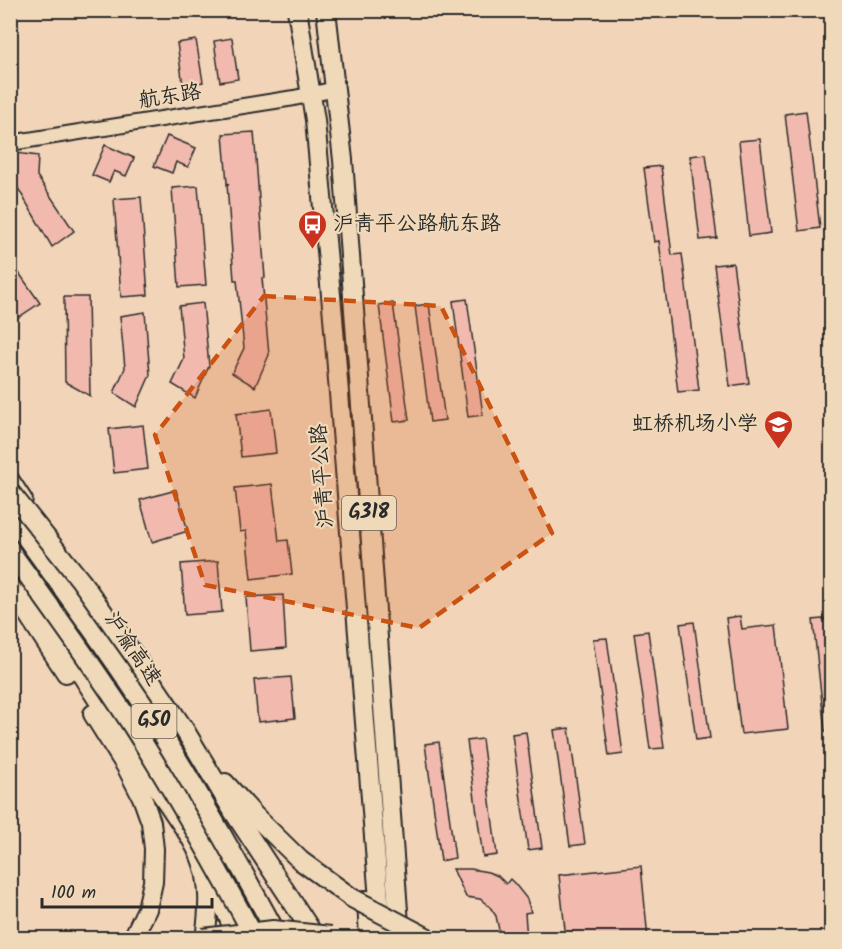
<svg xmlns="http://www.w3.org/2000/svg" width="842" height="949" font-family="Kalam,'LXGW WenKai TC',sans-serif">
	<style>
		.building { fill: #f2baae; stroke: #2b2b2b; stroke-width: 1.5 }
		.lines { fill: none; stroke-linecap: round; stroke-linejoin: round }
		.secondary-casing { stroke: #2b2b2b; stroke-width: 18 }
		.highway-casing { stroke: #2b2b2b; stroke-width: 22 }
		.secondary { stroke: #f0d9b9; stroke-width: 14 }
		.highway { stroke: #f0d9b9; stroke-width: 18 }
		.highway-bridge-casing { stroke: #2b2b2b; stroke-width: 22; stroke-linecap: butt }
		.highway-bridge { stroke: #f0d9b9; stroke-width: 18 }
		.marked { fill: #cc5211; fill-opacity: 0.2; stroke: #cc5211; stroke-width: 4.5; stroke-dasharray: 12 8; stroke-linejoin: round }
		.labels { text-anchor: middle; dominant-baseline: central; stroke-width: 4.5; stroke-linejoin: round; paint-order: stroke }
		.shield { fill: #f0d9b9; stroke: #665f56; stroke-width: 1.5 }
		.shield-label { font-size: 20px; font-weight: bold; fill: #2b2b2b }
		.street-label { font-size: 21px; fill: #2b2b2b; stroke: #f0d9b9 }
		.poi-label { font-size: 21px; fill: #2b2b2b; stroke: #f0d9b9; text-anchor: start }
	</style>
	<rect width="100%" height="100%" fill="#f2d4b8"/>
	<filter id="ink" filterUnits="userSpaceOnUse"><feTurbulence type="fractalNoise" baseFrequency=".0167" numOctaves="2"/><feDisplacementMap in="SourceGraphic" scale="12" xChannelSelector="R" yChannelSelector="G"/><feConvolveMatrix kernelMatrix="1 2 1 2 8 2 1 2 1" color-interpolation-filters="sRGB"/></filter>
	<g filter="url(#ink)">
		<g class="building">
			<polygon points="232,38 238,79 220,82 214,41"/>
			<polygon points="196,40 203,82 183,85 177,43"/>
			<polygon points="806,111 820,228 799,231 785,114"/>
			<polygon points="254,132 265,278 262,278 269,355 255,387 232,373 244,348 237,280 234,280 227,184 229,184 227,183 223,134"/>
			<polygon points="167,136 196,148 188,167 176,162 172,173 154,166"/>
			<polygon points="760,139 771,233 749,236 739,141"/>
			<polygon points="105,145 134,158 126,176 114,171 109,182 92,175"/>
			<polygon points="16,153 38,156 37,176 74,231 52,247 15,183"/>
			<polygon points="706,154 717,238 700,240 690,156"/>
			<polygon points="661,166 672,255 682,254 699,390 678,392 659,241 654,242 644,168"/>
			<polygon points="198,186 206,285 179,287 172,188"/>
			<polygon points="141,197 148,295 121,297 114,199"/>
			<polygon points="10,260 40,303 19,317 10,305"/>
			<polygon points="733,263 749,383 730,386 714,265"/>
			<polygon points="64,297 88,297 90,396 65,382"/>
			<polygon points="467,299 483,415 468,417 453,301"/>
			<polygon points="203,303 209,366 195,398 172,384 184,359 179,306"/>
			<polygon points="393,303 409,420 394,422 379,305"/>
			<polygon points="429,304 445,420 430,422 415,306"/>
			<polygon points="145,312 150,375 136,407 114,393 125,368 120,316"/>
			<polygon points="271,409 276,453 241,457 236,414"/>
			<polygon points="143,425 148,469 114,473 109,429"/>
			<polygon points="272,484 279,541 288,540 292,574 251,579 246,531 240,532 235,488"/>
			<polygon points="176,490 188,531 152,542 140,500"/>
			<polygon points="218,561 222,612 185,615 181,564"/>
			<polygon points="283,595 286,648 250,651 246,597"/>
			<polygon points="740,616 742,629 776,625 788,729 741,734 726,618"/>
			<polygon points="831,618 831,731 825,731 813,620"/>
			<polygon points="694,622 710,738 696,740 680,624"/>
			<polygon points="648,631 664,748 650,749 634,633"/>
			<polygon points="607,638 623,754 609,756 593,639"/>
			<polygon points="291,677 295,718 258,722 254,680"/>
			<polygon points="569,728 585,844 570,846 554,730"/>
			<polygon points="526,732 542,848 528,850 512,734"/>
			<polygon points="482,739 497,855 483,857 467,741"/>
			<polygon points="439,742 455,858 441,861 425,744"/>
			<polygon points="641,866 648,939 566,939 559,875"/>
			<polygon points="453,869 471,869 488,872 498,876 506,884 510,879 515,884 527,899 531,912 525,913 527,939 501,939 496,916 490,907 480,899 466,897"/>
		</g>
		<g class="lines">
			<defs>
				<g id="secondary">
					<polyline points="10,143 294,98 336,89"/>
					<polyline points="10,477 25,500"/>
					<polyline points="157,751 226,858"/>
				</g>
				<g id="highway">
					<polyline points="297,10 315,120 333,317 382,938"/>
					<polyline points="326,10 343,160 400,938"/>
					<path d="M 10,515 C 57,581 106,646 149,713 C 196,786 238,862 279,938"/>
					<path d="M 28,577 L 34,601 L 103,708 L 189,835 C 193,842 197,849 200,856 C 211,882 209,911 205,938"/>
					<polyline points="10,587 66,673"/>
					<polyline points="93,714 127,768 142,797 151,822 154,849 153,882 147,909 133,938"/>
					<polyline points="184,729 233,811 316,938"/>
					<polyline points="225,783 254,815 301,861"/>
					<polyline points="212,877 237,938"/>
					<polyline points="367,900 369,938"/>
				</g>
			</defs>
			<use href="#secondary" class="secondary-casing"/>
			<use href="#highway" class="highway-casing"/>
			<use href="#secondary" class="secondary"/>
			<use href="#highway" class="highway"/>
			<defs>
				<g id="highway-bridge">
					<polyline points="10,492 81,581 133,654 184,729"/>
					<path d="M 10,551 C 51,608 93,665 131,724 C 176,794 216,866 255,938"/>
					<polyline points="301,861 352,898 428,938"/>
					<polyline points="203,938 273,930 331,936"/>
				</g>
			</defs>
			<use href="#highway-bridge" class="highway-bridge-casing"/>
			<use href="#highway-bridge" class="highway-bridge"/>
		</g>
	</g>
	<path class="marked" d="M 264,296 L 441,306 L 552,533 L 419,628 L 205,585 L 155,435 Z"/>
	<defs>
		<symbol id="bus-pin" viewBox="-11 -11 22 30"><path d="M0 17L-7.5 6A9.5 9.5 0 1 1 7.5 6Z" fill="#c8321e" stroke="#f0d9b9"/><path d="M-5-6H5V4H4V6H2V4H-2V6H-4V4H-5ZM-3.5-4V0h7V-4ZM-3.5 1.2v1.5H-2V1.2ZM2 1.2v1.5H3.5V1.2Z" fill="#fff"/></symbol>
		<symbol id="school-pin" viewBox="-11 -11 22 30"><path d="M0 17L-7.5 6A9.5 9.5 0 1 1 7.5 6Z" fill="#c8321e" stroke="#f0d9b9"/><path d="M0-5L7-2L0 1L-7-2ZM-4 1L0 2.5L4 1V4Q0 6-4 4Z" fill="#fff"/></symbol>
	</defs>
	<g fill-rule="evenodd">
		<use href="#bus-pin" x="296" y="208" width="33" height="45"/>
		<use href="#school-pin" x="762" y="408" width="33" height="45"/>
	</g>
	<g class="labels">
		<g class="shield">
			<rect x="342" y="496" width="54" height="34" rx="4.5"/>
			<rect x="131.5" y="704" width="45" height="34" rx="4.5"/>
		</g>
		<g class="shield-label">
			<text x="369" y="513">G318</text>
			<text x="154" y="721">G50</text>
		</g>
		<g class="street-label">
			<text transform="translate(170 97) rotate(-9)">航东路</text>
			<text transform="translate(323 476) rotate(-94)">沪青平公路</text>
			<text transform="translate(132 649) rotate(56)">沪渝高速</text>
		</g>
		<g class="poi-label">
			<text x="333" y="224">沪青平公路航东路</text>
			<text x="758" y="424" text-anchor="end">虹桥机场小学</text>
		</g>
	</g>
	<rect width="842" height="949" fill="none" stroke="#f0d9b9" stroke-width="36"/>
	<rect x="18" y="18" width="806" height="913" fill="none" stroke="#2b2b2b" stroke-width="2" filter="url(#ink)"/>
	<path d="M42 898v9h170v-9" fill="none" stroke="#2b2b2b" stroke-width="3"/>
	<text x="51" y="898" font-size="18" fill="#2b2b2b" stroke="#f0d9b9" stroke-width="4.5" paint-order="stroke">100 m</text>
</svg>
